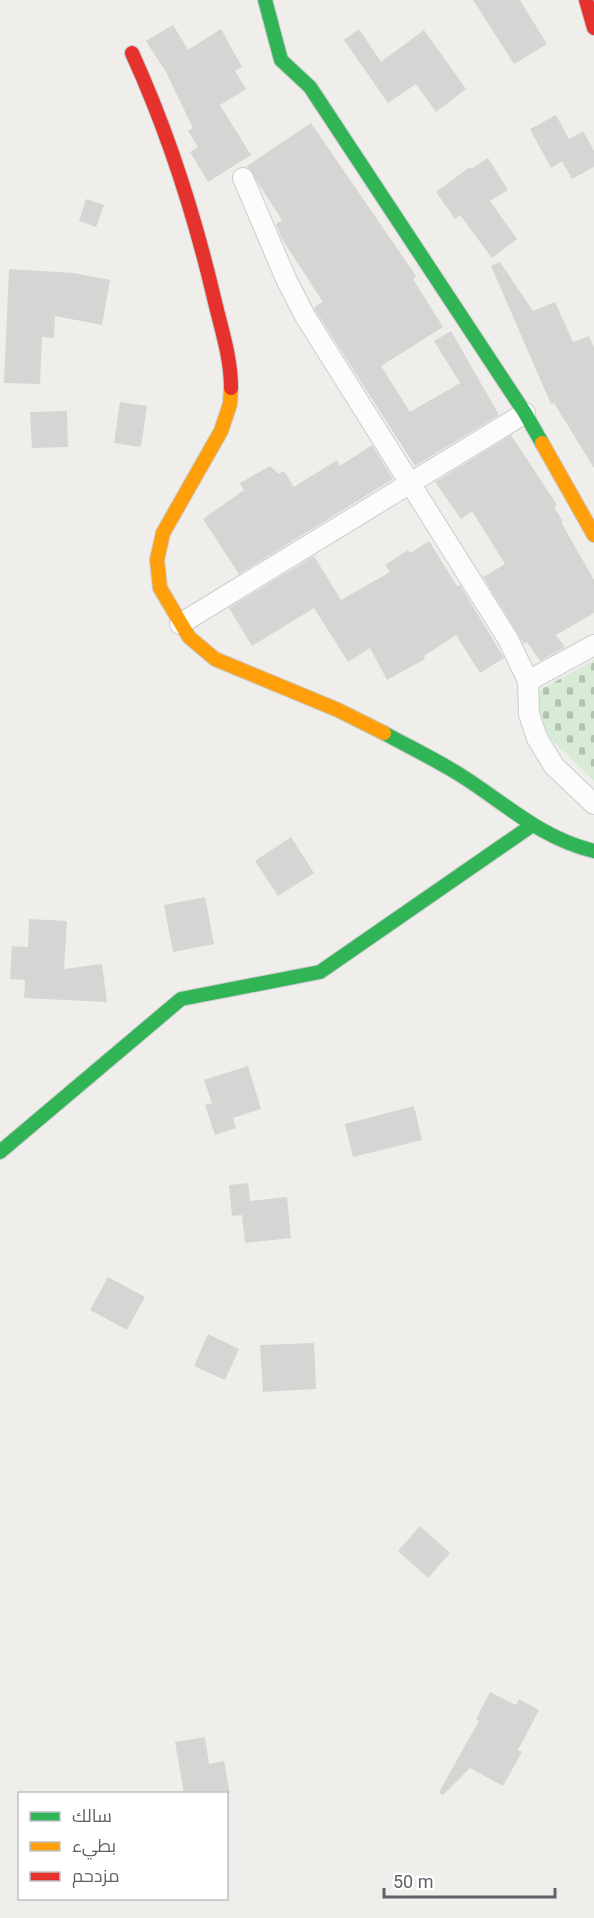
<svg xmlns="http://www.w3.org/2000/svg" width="594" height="1918" font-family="Roboto,Cairo,sans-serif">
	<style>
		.cemetery { fill: url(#cemetery-stones) }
		.building { fill: #d6d5d3 }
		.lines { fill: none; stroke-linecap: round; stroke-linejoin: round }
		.street-casing { stroke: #cbcccc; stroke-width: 22 }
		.fast-casing { stroke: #cacacb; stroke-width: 16 }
		.slow-casing { stroke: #cacacb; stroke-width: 16 }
		.jam-casing { stroke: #cacacb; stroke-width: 16 }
		.street { stroke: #fdfcfc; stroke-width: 20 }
		.fast { stroke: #30b455; stroke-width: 14 }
		.slow { stroke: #ff9f0a; stroke-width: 14 }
		.jam { stroke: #e5322d; stroke-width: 14 }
	</style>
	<defs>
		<pattern id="cemetery-stones" width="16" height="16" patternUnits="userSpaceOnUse" patternTransform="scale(1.5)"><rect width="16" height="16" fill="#d8ebd6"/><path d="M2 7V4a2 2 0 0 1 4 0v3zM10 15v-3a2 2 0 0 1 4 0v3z" fill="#b2c2b1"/></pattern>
	</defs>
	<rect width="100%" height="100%" fill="#efeeea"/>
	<polygon class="cemetery" points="594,660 594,781 550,738 531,695"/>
	<g class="building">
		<polygon points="473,0 520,0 547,44 514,64"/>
		<polygon points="173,25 188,50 221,29 242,67 235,71 246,89 220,105 251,155 208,182 190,152 198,147 188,131 193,128 166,72 146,41"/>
		<polygon points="359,29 381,62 424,30 466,89 436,112 416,84 388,103 344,40"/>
		<polygon points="556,115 569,139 583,131 594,151 594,167 572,179 562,161 551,168 530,129"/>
		<polygon points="311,123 416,276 413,279 443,327 381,366 410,412 460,383 434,341 451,331 499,415 415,466 315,310 314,307 323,302 282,239 276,224 282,220 247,166"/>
		<polygon points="488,158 508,190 490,201 517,239 492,258 460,215 455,219 436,192 470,167 471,169"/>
		<polygon points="86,199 104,205 96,227 79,221"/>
		<polygon points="500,262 533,311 555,302 573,342 589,336 594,348 594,468 554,403 551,404 491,266"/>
		<polygon points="9,269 73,273 110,280 102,325 55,316 54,338 42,337 40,384 4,383"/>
		<polygon points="120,402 147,406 141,447 114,443"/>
		<polygon points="67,411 68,447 32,448 30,412"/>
		<polygon points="511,435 557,505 554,507 563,521 561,522 594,580 594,613 556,635 565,647 540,661 527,642 524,644 483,577 505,564 472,511 461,519 435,482"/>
		<polygon points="372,445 393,479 239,574 203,519 244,490 240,483 270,466 279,474 284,471 294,487 337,460 340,466"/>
		<polygon points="429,541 457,586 460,585 504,658 480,673 456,635 424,656 425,659 387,680 370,648 348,662 314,608 252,646 229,608 314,556 341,600 390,572 385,565 408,550 410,553"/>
		<polygon points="291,837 314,873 278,896 255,861"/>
		<polygon points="205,897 214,944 173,952 164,905"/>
		<polygon points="29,919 67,921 64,969 102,964 107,1002 24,998 25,980 10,979 12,946 28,947"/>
		<polygon points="248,1066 261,1109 233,1118 236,1128 215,1135 205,1105 212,1103 204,1080"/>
		<polygon points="414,1106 422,1140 353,1157 345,1124"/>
		<polygon points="248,1183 250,1201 287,1197 291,1238 245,1243 242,1215 232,1216 229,1185"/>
		<polygon points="108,1277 145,1297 127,1330 90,1310"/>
		<polygon points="208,1334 239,1349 225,1380 194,1366"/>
		<polygon points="314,1343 316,1389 263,1392 260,1345"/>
		<polygon points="420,1526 450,1553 428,1578 398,1551"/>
		<polygon points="490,1692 516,1705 519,1699 539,1710 518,1750 522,1752 503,1786 470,1768 443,1795 439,1792 479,1721 476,1719"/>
		<polygon points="205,1737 209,1764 224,1761 230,1794 184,1794 175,1742"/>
	</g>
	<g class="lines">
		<defs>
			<g id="street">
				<polyline points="243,178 286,279 305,316 508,639 528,681 529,714 537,738 554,766 594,804"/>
				<polyline points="180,624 525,413"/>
				<polyline points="528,681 594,645"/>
			</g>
			<g id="fast">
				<polyline points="265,0 281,60 310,87 525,413 542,443"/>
				<path d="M 384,733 C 411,748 439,761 465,778 C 508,806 543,839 594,851"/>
				<polyline points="0,1152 181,999 320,972 531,826"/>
			</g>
			<g id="slow">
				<polyline points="231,388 230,404 221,431 163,533 157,560 160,588 189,637 215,659 338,710 384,733"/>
				<polyline points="542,443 594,535"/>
			</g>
			<g id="jam">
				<polyline points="586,0 594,28"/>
				<path d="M 132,53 C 168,132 194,213 214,298 C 221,328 231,357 231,388"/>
			</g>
		</defs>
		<use href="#street" class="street-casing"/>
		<use href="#fast" class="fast-casing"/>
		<use href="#slow" class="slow-casing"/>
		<use href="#jam" class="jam-casing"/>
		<use href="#street" class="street"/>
		<use href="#fast" class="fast"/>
		<use href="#slow" class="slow"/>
		<use href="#jam" class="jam"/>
	</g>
	<rect x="18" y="1792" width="210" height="108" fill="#ffffff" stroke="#bfc1c3" stroke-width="1.5"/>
	<rect x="30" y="1812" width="30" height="9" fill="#30b455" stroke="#bfc1c3" stroke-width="1.5"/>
	<text x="72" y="1822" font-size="18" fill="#5f6368">سالك</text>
	<rect x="30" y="1842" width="30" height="9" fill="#ff9f0a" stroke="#bfc1c3" stroke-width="1.5"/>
	<text x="72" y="1852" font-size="18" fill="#5f6368">بطيء</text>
	<rect x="30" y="1872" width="30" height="9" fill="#e5322d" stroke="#bfc1c3" stroke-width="1.5"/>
	<text x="72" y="1882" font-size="18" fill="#5f6368">مزدحم</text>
	<path d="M384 1888v9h171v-9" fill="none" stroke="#5f6368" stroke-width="3"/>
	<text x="393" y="1888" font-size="18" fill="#5f6368" stroke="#ffffff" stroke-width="4.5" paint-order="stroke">50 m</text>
</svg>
